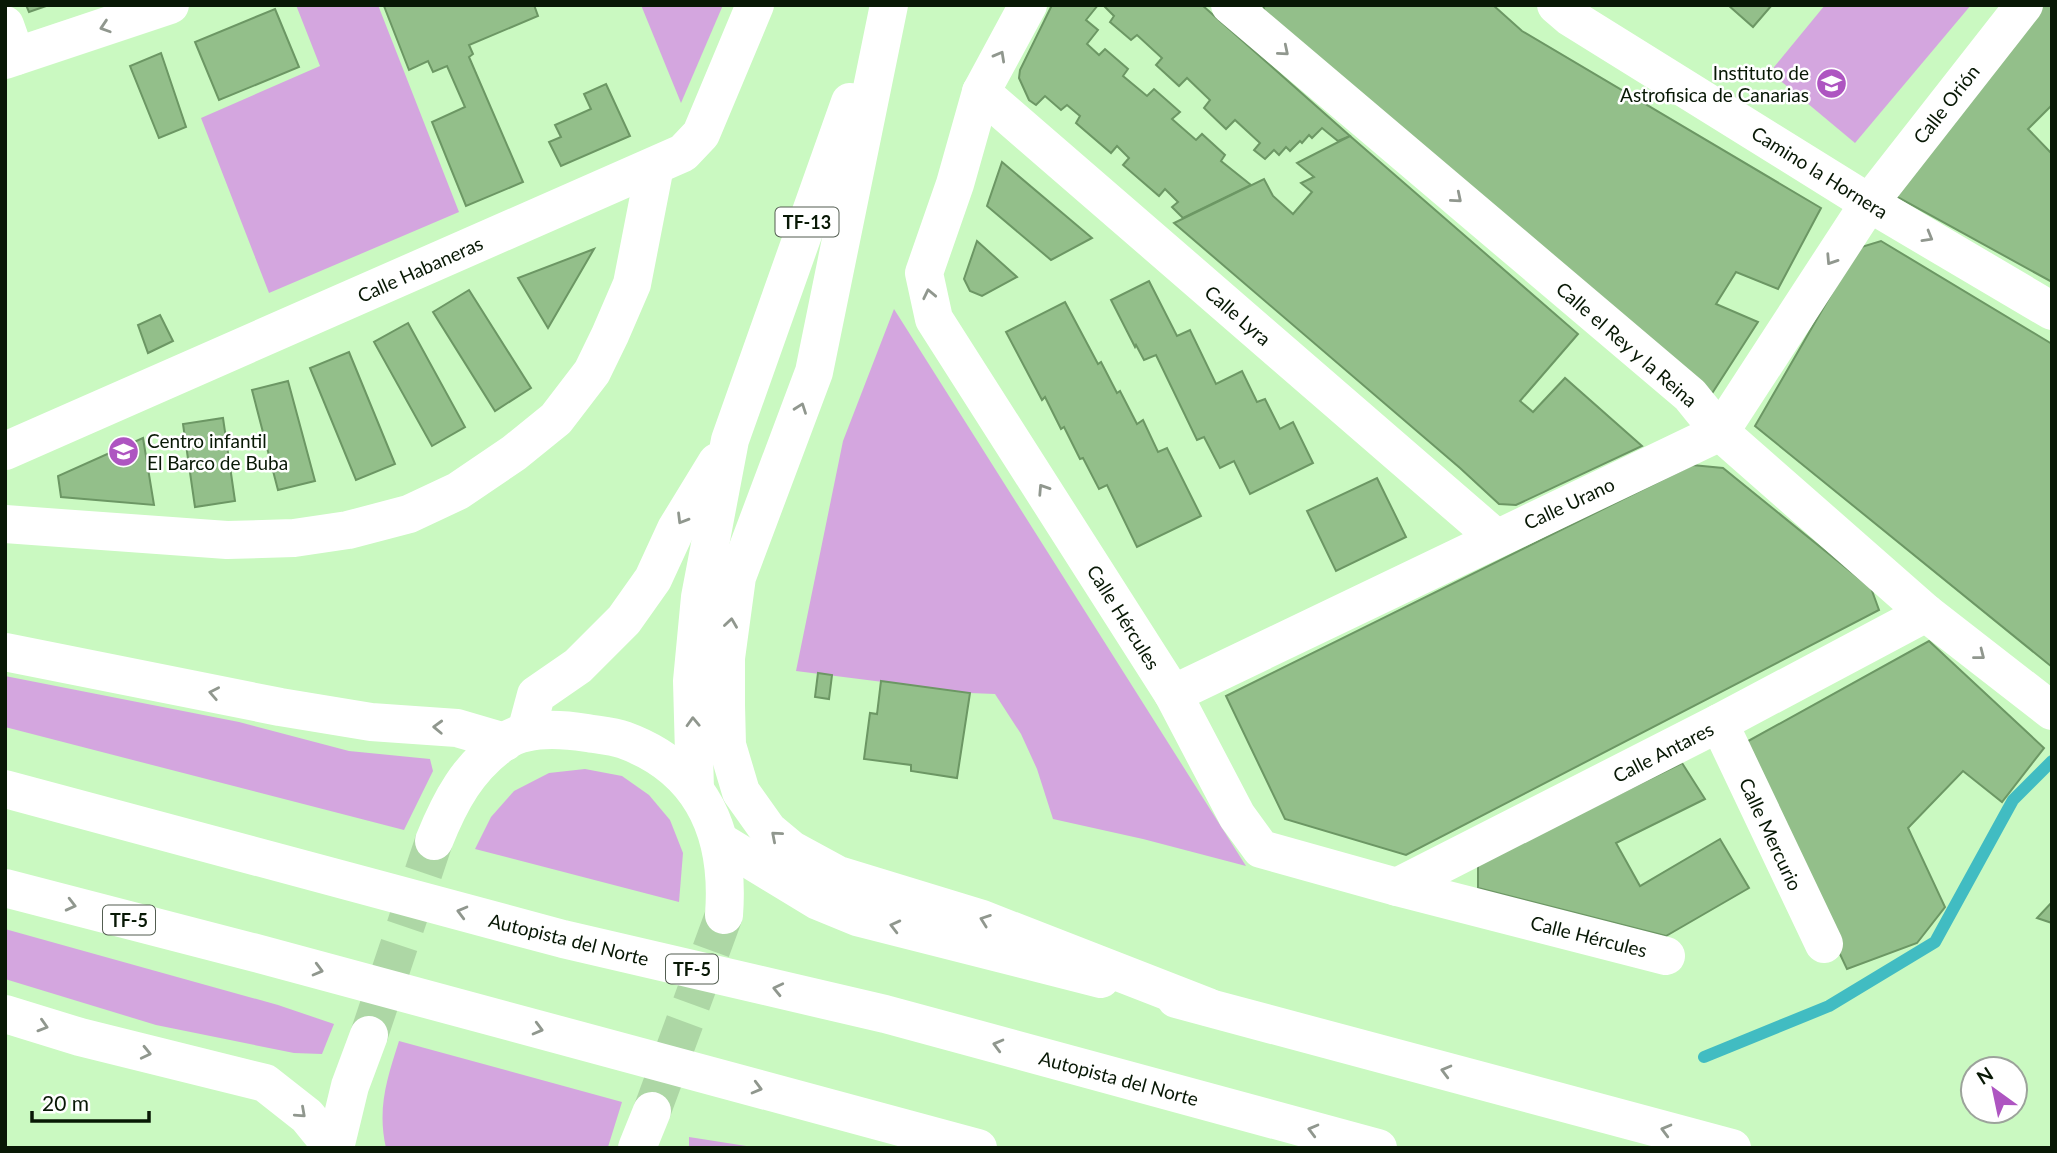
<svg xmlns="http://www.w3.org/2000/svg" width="2057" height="1153" font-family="Lato,sans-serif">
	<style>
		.green { fill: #d4a6df }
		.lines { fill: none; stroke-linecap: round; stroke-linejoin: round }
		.stream { stroke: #41bcc2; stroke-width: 12 }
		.building { fill: #93bf8a; stroke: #6c9764; stroke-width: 2 }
		.major-tunnel { stroke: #add7a5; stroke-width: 38; stroke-dasharray: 38 19; stroke-linecap: butt }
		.minor { stroke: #fff; stroke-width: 38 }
		.major { stroke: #fff; stroke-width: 38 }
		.highway { stroke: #fff; stroke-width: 38 }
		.oneway { stroke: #90978e }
		.labels { text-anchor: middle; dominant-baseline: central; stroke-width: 5; stroke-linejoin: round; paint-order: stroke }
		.shield { fill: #fff; stroke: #525d50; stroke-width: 2 }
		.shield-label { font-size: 18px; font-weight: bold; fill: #081805 }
		.poi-label { font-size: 19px; fill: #081805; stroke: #fff; text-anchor: end }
		.street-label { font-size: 19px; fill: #081805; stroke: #fff }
	</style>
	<rect width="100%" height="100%" fill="#caf9c1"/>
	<g class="green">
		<polygon points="296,5 378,5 459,212 269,293 201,118 320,66"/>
		<polygon points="641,5 723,5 681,103"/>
		<polygon points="1825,5 1971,5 1855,143 1770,72"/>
		<polygon points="894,309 1246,866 1143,839 1053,819 1037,769 1021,734 995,694 970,693 796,671 843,441"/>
		<polygon points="5,676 239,722 349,751 430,759 433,771 404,830 5,727"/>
		<polygon points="585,769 622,776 649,795 670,820 683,853 679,902 475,849 491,817 514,791 549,773"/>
		<polygon points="5,929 278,1005 334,1024 322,1054 294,1053 156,1025 5,979"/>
		<path d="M 399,1041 L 622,1102 L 608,1147 L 386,1148 C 377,1108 387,1079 399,1041 Z"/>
		<polygon points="689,1137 759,1148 689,1148"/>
	</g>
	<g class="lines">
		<polyline class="stream" points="1704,1057 1829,1006 1935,942 2013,800 2052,761"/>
	</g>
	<g class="building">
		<polygon points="26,5 49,5 29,12"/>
		<polygon points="386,5 534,5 538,16 469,45 473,54 469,57 523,182 466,206 432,122 465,107 447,66 433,72 428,61 409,70 384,6"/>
		<polygon points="1052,5 1098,5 1086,20 1098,30 1087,44 1099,55 1105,49 1128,69 1123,76 1147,96 1154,89 1180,112 1172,119 1196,140 1202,134 1225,155 1221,161 1251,185 1183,218 1172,207 1178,202 1165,189 1159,196 1123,165 1129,158 1117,146 1111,153 1076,123 1080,116 1067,105 1061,110 1045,96 1036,105 1029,100 1019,78 1020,70"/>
		<polygon points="1103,5 1202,5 1350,136 1338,141 1322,128 1312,138 1309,135 1302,143 1300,141 1290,151 1286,147 1279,155 1274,150 1265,159 1254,150 1260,143 1235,120 1226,129 1204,108 1210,100 1187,78 1179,86 1156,65 1162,58 1137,35 1131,40 1110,22 1114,16"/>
		<polygon points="1263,5 1493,5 1522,31 1821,208 1778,289 1736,272 1716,304 1758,322 1711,395 1266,17"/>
		<polygon points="1728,5 1772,5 1753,27"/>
		<polygon points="2034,5 2052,5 2052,105 2028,129 2052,154 2052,282 1881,188"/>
		<polygon points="275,9 299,67 219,100 195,42"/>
		<polygon points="161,53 186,127 159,138 130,66"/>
		<polygon points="606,84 630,136 561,166 549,142 561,137 555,125 591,109 584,94"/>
		<polygon points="1350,136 1578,334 1520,401 1533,412 1565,378 1642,446 1516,505 1499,504 1460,468 1174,223 1264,179 1273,196 1293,214 1312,192 1301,183 1314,177 1297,163"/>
		<polygon points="1002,162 1092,238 1051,260 987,206"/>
		<polygon points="977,241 1017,277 982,296 970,291 964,279"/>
		<polygon points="1881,241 2052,344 2052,667 1755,426 1858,248"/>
		<polygon points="594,249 548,328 518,278"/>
		<polygon points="1149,281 1177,336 1190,330 1216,384 1242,371 1257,402 1265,399 1280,429 1293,422 1313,463 1250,494 1234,461 1220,468 1204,437 1197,440 1156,355 1144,360 1136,345 1135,347 1111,300"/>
		<polygon points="469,290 531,388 495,411 433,312"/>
		<polygon points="1065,302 1098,364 1101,362 1117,393 1120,391 1137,424 1143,420 1158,452 1167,448 1201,516 1137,547 1107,485 1099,489 1083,458 1080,459 1064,427 1061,429 1045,397 1042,400 1006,332"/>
		<polygon points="160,315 173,341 148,353 138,325"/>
		<polygon points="408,323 465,427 432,446 374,342"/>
		<polygon points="349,352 395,464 356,480 310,368"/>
		<polygon points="288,381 315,481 278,490 252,390"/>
		<polygon points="223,418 235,501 195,507 183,424"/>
		<polygon points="143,438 154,505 61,497 58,476"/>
		<polygon points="1692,465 1723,468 1871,588 1879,610 1406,855 1285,819 1226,696"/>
		<polygon points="1377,478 1406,537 1336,571 1307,511"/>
		<polygon points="1929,641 2044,748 2002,802 1963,771 1908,828 1945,907 1917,943 1847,969 1741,745"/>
		<polygon points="818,673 832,675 829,699 815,697"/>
		<polygon points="881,681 970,693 957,778 911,771 911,765 864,759 870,713 877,714"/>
		<polygon points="1682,763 1705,799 1616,843 1640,886 1720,839 1749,888 1666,936 1478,888 1478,863"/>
		<polygon points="2052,902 2052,923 2037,918"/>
	</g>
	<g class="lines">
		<g class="major-tunnel">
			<polyline points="369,1035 434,841"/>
			<polyline points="652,1111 724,915"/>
		</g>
		<g class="minor">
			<polyline points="1028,5 981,92 955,184 924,273 934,319 1173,694 1237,816 1261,849 1397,887 1666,956"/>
			<polyline points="1230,5 1690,395 1720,432 1926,613 2052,711"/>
			<polyline points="1556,5 1570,17 1869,203 2052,311"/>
			<polyline points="5,25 16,56"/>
			<polyline points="5,60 170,5"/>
			<polyline points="981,92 1496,538"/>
			<polyline points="5,451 683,153 701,134 755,5"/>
			<polyline points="5,524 227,540 294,538 348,530 409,514 458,491 514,453 556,419 592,372 610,335 632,284 655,166"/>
			<polyline points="1173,694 1720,432 1869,203 2024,5"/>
			<polyline points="1719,723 1824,944"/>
			<polyline points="721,842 818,901 857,917 1101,979"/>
			<polyline points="1397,887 1719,723 1926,613"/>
			<polyline points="1176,999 1732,1148"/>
		</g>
		<g class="major">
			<polyline points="889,5 814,372 737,577 726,658 726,705 727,745 741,792 768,830 792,850 838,875 982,919 1208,1007"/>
			<polyline points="5,652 280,707 371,722 457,728 505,742"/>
			<polyline points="526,732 536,695 578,666 624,620 653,579 676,529 717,462"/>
			<polyline points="695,790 692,681 700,597 730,440 850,102"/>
			<path d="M 434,841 C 450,801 468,767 504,742 C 527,726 561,729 587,733 C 599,735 613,736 624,740 C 704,769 730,835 724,915"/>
			<polyline points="5,1014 80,1037 265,1083 307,1116 333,1148"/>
			<polyline points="335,1148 350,1086 369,1035"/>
			<polyline points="637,1148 652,1111"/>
		</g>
		<g class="highway">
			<polyline points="5,789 563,939 885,1014 1378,1148"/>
			<polyline points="5,888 252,952 978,1148"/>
		</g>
	</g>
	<defs><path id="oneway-chevron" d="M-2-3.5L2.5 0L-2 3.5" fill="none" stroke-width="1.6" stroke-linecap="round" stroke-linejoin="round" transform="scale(1.75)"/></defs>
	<g class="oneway">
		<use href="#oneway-chevron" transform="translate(105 27) rotate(162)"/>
		<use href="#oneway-chevron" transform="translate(1284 51) rotate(40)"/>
		<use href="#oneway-chevron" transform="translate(1000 56) rotate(-61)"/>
		<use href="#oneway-chevron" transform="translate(1457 198) rotate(40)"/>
		<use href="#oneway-chevron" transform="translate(1928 237) rotate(30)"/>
		<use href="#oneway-chevron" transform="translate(1831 260) rotate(123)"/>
		<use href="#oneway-chevron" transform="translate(929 294) rotate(-102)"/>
		<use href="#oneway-chevron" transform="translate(801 408) rotate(-70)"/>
		<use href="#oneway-chevron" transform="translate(1043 489) rotate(-123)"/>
		<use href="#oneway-chevron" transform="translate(682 519) rotate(121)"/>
		<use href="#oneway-chevron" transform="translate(731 623) rotate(-82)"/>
		<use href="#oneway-chevron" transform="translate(1980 655) rotate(38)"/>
		<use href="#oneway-chevron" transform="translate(214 693) rotate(-169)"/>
		<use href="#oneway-chevron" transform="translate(693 722) rotate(-92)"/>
		<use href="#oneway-chevron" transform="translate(438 727) rotate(-178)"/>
		<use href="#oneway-chevron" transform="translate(776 836) rotate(-139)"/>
		<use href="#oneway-chevron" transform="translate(71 905) rotate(14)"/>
		<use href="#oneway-chevron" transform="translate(462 912) rotate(-165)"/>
		<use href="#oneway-chevron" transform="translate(985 920) rotate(-160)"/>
		<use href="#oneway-chevron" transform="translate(895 926) rotate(-166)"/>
		<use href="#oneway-chevron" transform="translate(318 970) rotate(15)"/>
		<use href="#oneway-chevron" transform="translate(778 989) rotate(-167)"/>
		<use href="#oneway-chevron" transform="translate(43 1026) rotate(17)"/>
		<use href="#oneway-chevron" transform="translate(538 1029) rotate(15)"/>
		<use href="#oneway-chevron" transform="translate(998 1045) rotate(-165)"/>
		<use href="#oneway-chevron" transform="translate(146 1053) rotate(13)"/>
		<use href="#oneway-chevron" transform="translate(1446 1071) rotate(-165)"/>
		<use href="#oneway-chevron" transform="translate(757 1088) rotate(15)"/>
		<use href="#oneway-chevron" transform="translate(301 1113) rotate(42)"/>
		<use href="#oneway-chevron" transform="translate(1313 1130) rotate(-165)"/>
		<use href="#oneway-chevron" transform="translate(1666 1130) rotate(-165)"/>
	</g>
	<defs>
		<symbol id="university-disc" viewBox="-11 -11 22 22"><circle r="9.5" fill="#ae55c1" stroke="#fff"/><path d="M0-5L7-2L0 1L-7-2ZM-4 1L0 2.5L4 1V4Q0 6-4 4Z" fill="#fff"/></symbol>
		<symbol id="school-disc" viewBox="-11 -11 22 22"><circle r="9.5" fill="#ae55c1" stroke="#fff"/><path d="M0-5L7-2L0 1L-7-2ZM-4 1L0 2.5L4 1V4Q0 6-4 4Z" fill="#fff"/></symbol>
	</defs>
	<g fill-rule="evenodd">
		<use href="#university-disc" x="1814" y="66" width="35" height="35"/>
		<use href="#school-disc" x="106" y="434" width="35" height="35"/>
	</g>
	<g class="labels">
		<g class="shield">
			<rect x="775.5" y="207.5" width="63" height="29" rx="5"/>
			<rect x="103" y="905.5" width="52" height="29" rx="5"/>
			<rect x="666" y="954.5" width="52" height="29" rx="5"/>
		</g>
		<g class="shield-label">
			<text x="807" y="222">TF-13</text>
			<text x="129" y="920">TF-5</text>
			<text x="692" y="969">TF-5</text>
		</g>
		<g class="poi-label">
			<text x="1809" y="72">Instituto de<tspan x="1809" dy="22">Astrofisica de Canarias</tspan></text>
			<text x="147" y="440" text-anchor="start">Centro infantil<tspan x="147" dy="22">El Barco de Buba</tspan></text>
		</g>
		<g class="street-label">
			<text transform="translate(1946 104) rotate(-52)">Calle Orión</text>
			<text transform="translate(1820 172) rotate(32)">Camino la Hornera</text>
			<text transform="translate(420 269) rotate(-24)">Calle Habaneras</text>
			<text transform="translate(1238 315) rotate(41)">Calle Lyra</text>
			<text transform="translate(1627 344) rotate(41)">Calle el Rey y la Reina</text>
			<text transform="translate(1569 503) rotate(-25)">Calle Urano</text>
			<text transform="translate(1124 617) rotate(58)">Calle Hércules</text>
			<text transform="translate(1663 752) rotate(-27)">Calle Antares</text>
			<text transform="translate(1771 834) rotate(65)">Calle Mercurio</text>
			<text transform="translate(1589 936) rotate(14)">Calle Hércules</text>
			<text transform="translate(569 939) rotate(14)">Autopista del Norte</text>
			<text transform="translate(1119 1078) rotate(15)">Autopista del Norte</text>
		</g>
	</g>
	<rect width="2057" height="1153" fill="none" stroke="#081805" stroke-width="14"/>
	<g transform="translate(1994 1090) rotate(327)"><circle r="33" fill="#ffffff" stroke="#9ca39b" stroke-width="2"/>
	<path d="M0-5L12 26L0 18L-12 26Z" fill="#ae55c1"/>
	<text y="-10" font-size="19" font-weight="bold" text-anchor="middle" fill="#081805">N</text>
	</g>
	<path d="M32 1111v10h117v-10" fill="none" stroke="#081805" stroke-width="3.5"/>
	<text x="42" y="1111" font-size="21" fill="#081805" stroke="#ffffff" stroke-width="5" paint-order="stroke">20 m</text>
</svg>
